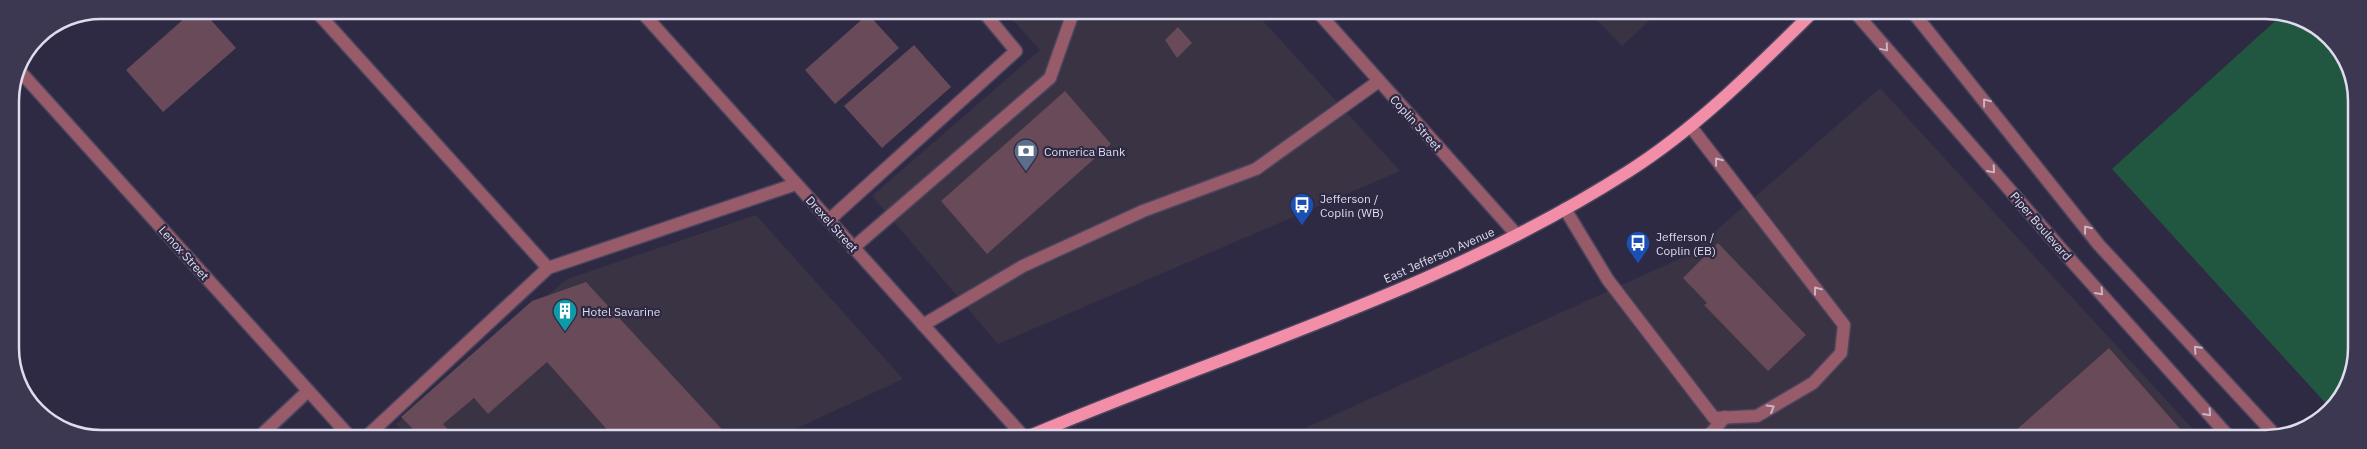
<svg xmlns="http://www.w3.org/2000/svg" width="2367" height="449" font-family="'IBM Plex Sans',sans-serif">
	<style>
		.commercial { fill: #393343 }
		.green { fill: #215640 }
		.building { fill: #684a59 }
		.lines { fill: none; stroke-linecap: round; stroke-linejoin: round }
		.minor-casing { stroke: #4b465f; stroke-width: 15 }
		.major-casing { stroke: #4b465f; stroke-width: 15 }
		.minor { stroke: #985b6a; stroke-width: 12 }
		.major { stroke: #f28ea8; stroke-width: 12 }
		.oneway { stroke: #c9b5c6 }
		.labels { text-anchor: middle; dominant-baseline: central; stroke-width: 4.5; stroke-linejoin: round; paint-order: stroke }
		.street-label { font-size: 12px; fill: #dedced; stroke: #2f2a44 }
		.poi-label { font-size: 12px; fill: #dedced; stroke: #2f2a44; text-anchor: start }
		.rim { fill: none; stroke: #dedced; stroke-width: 2.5 }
	</style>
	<rect width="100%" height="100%" fill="#2f2a44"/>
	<g class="commercial">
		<polygon points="1004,10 1253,10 1400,171 998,344 872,196 1040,50"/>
		<polygon points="1588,11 1660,11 1622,46"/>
		<polygon points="1880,88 2202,439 1281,439 1688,255"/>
		<polygon points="756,215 903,379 776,438 409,438 396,424 567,279"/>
	</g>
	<polygon class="green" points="2284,13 2326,33 2355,83 2356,360 2330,408 2112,169"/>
	<g class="building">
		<polygon points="194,10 202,10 236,48 163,112 126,70"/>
		<polygon points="868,14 899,48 835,104 805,70"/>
		<polygon points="1178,27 1192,43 1177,58 1165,40"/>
		<polygon points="914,45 951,87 882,148 844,106"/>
		<polygon points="1065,91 1111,144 987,254 941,201"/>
		<polygon points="1718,243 1806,335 1768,371 1704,305 1707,303 1683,278"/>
		<polygon points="586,282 730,438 603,438 610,433 547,362 488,414 474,398 443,424 456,438 422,438 401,417 532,301"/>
		<polygon points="2109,348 2189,439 2006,439"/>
	</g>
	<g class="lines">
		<defs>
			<g id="minor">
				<polyline points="315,10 548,268"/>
				<polyline points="640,10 1025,438"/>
				<polyline points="1316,10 1517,235"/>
				<polyline points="1854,11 2076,266 2231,439"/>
				<polyline points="1912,11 2099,245 2277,437"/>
				<polyline points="17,68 351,438"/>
				<polyline points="1565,209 1608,280 1714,418 1757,416 1813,383 1841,353 1844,325 1691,127"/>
				<polyline points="829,220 1016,51 982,10"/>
				<polyline points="853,248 1050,78 1074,10"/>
				<polyline points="923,325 1023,266 1143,211 1256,169 1379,81"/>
				<polyline points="258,438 308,391"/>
				<polyline points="365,438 548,268 796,184"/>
				<polyline points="1706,439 1725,417"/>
			</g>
			<path id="major" d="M 1025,438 C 1226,352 1442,291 1629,171 C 1698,127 1756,68 1814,11"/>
		</defs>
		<use href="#minor" class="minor-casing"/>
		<use href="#major" class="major-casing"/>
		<use href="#minor" class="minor"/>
		<use href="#major" class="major"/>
	</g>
	<defs><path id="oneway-chevron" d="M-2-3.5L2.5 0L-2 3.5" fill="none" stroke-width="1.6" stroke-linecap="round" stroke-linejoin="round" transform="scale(1.25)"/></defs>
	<g class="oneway">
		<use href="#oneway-chevron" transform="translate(1885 48) rotate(50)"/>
		<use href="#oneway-chevron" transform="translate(1986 102) rotate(-128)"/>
		<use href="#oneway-chevron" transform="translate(1718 161) rotate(-128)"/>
		<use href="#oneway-chevron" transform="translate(1992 170) rotate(49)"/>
		<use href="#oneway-chevron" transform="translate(2087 229) rotate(-128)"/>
		<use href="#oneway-chevron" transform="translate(1817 290) rotate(-127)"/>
		<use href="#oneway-chevron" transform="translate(2100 292) rotate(48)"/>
		<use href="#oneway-chevron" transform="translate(2197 349) rotate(-133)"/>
		<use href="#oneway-chevron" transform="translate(1771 408) rotate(-30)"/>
		<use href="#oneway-chevron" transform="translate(2208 413) rotate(48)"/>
	</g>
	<defs>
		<symbol id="bank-pin" viewBox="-11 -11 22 30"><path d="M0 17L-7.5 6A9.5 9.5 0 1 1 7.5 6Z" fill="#5c6f8a" stroke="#2f2a44"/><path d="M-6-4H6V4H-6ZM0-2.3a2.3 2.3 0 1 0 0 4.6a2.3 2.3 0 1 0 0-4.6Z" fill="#fff"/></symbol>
		<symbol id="bus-pin" viewBox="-11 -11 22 30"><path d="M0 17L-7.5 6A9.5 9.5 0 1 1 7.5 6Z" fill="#1a4fb4" stroke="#2f2a44"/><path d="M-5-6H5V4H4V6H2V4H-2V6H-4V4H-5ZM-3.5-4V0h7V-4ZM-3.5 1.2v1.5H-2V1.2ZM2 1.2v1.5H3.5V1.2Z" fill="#fff"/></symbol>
		<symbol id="building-pin" viewBox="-11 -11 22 30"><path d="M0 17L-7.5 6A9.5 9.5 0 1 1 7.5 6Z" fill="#0f9aa8" stroke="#2f2a44"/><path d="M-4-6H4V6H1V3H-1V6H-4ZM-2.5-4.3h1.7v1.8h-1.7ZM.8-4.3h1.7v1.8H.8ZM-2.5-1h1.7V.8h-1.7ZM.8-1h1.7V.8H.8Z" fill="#fff"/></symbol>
	</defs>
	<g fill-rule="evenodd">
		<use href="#bank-pin" x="1012" y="137" width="28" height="38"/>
		<use href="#bus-pin" x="1288" y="191" width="28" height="38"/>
		<use href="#bus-pin" x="1624" y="229" width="28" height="38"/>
		<use href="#building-pin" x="551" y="297" width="28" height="38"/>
	</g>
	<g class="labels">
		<g class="street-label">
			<text transform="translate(1416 123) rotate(48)">Coplin Street</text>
			<text transform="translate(832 224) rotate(48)">Drexel Street</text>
			<text transform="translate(2041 226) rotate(49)">Piper Boulevard</text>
			<text transform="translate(184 253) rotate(48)">Lenox Street</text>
			<text transform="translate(1439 255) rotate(-24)">East Jefferson Avenue</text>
		</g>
		<g class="poi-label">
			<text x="1044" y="151">Comerica Bank</text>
			<text x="1320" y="198">Jefferson /<tspan x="1320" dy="14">Coplin (WB)</tspan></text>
			<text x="1656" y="236">Jefferson /<tspan x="1656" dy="14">Coplin (EB)</tspan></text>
			<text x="582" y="311">Hotel Savarine</text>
		</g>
	</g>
	<path d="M0 0H2367V449H0ZM101 19H2266A82 82 0 0 1 2348 101V348A82 82 0 0 1 2266 430H101A82 82 0 0 1 19 348V101A82 82 0 0 1 101 19Z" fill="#3d3852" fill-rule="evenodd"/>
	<path class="rim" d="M101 19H2266A82 82 0 0 1 2348 101V348A82 82 0 0 1 2266 430H101A82 82 0 0 1 19 348V101A82 82 0 0 1 101 19Z"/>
</svg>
